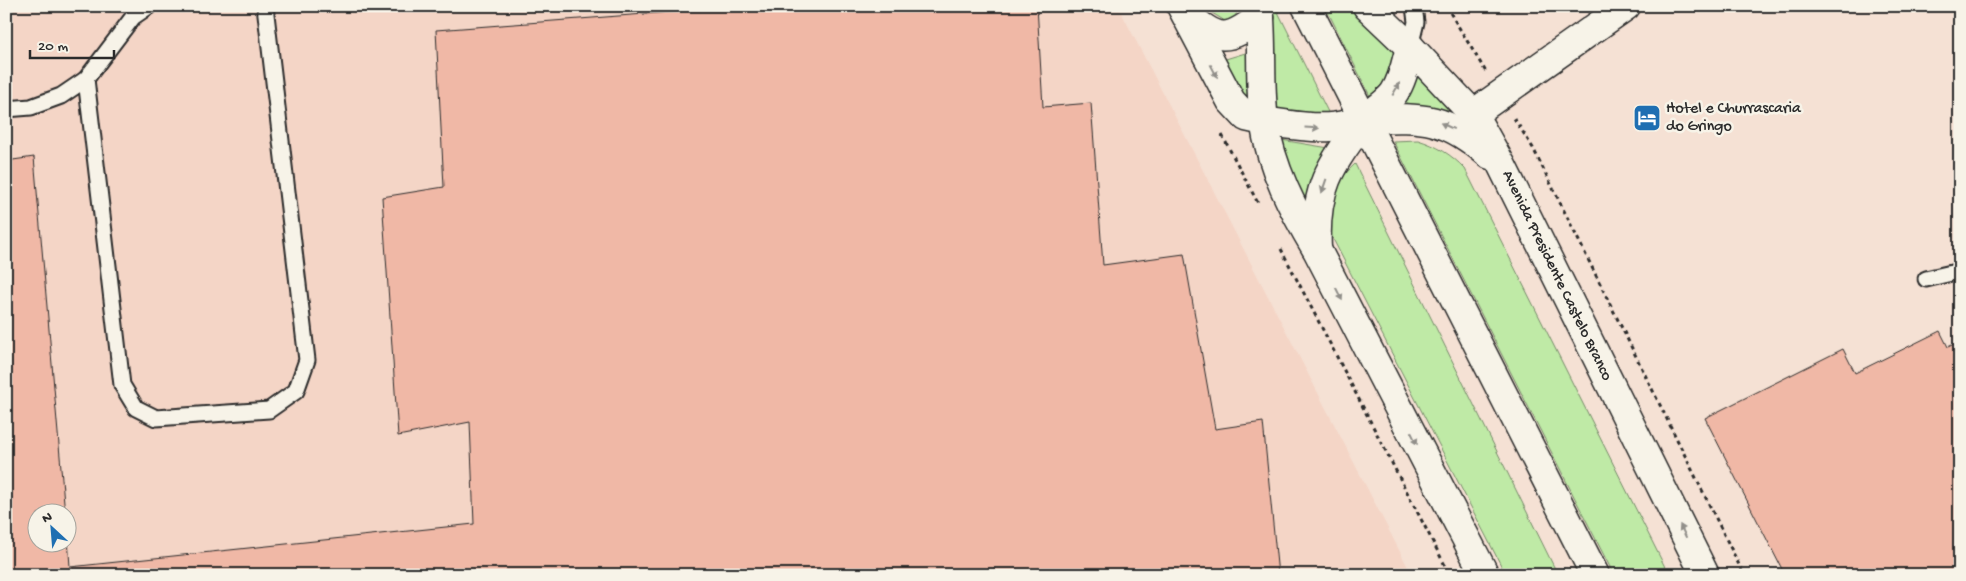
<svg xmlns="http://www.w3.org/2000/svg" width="1966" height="581" font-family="'Gochi Hand',sans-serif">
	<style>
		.built { fill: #f4d5c6; fill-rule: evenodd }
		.green { fill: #bfeaa6; stroke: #758a68 }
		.building { fill: #f0b8a6; stroke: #2b2b2b }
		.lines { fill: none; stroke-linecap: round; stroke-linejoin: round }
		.lane-casing { stroke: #2b2b2b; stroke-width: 19 }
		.street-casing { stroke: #2b2b2b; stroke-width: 31 }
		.secondary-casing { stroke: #2b2b2b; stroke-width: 31 }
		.path { stroke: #2b2b2b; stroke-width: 3; stroke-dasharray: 4 4; stroke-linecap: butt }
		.lane { stroke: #f7f3e8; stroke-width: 15 }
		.street { stroke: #f7f3e8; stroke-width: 28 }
		.secondary { stroke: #f7f3e8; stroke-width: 28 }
		.oneway { fill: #918f8a }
		.labels { text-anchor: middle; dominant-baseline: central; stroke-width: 5; stroke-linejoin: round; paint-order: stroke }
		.poi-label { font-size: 16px; fill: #2b2b2b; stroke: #f7f3e8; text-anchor: start }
		.street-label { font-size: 16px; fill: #2b2b2b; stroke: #f7f3e8 }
	</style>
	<rect width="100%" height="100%" fill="#f5e1d4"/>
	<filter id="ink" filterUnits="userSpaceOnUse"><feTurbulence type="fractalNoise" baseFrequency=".02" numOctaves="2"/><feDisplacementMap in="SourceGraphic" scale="10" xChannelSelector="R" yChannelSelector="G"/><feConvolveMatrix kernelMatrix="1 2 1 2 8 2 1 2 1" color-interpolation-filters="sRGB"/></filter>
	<g filter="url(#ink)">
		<path class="built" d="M 6,6 L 1118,6 L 1412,575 L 6,575 ZM 38,514 L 68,514 L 68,544 L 38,544 Z"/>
		<g class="green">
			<polygon points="1201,6 1241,6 1235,16 1225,21"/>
			<polygon points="1269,6 1275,6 1331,118 1278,114"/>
			<polygon points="1325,6 1350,6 1398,50 1384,82 1370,96"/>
			<polygon points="1252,51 1251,113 1219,61"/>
			<polygon points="1416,70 1463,125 1394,110"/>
			<polygon points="1275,139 1329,148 1305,215"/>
			<path d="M 1418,140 C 1437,146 1451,154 1465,169 L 1669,575 L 1614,575 L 1393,141 Z"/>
			<path d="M 1355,164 L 1558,575 L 1506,575 L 1332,237 C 1328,207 1332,185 1355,164 Z"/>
		</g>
		<g class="building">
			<polygon points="749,6 1037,6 1043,107 1091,103 1103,265 1184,254 1215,429 1263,422 1278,575 6,575 6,161 34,157 65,514 38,514 38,544 68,544 68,538 70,567 474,524 470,422 398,436 382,197 444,187 436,30"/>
			<polygon points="1940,331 1948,347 1960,341 1960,575 1785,575 1705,418 1843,349 1855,373"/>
		</g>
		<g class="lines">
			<defs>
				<g id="lane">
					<polyline points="1410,47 1416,22 1414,6"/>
					<polyline points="86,79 122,385 136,408 156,418 269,410 296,391 307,360 265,6"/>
					<polyline points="6,109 31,107 61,96 86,79 133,17 149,6"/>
					<polyline points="1926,279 1960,271"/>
				</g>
				<g id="street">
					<polyline points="1181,6 1231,101 1246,117 1264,121"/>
					<path d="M 1187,15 C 1219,42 1227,42 1260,17"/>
					<polyline points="1473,114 1626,6"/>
				</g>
				<g id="secondary">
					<path d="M 1259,6 C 1263,44 1259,83 1264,121 C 1271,168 1293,210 1317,250 L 1485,575"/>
					<polyline points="1306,6 1595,575"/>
					<polyline points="1367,6 1410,47 1473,114 1501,164 1705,575"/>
					<path d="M 1264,121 C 1304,127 1344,136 1377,109 C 1383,104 1390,99 1394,93 C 1403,80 1406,62 1410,47"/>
					<path d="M 1317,249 C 1314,188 1329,167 1365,119 C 1423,117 1444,115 1490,155"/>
				</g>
			</defs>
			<use href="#lane" class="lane-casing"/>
			<use href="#street" class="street-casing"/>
			<use href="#secondary" class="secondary-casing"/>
			<g class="path">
				<polyline points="1446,6 1486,72"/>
				<polyline points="1514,118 1533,148 1744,575"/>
				<polyline points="1222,135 1259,205"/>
				<polyline points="1281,249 1450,575"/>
			</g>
			<use href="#lane" class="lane"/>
			<use href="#street" class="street"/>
			<use href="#secondary" class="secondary"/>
		</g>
		<defs><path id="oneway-solid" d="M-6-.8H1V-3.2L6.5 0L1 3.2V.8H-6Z" transform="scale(1.25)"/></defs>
		<g class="oneway">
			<use href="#oneway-solid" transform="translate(1214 71) rotate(62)"/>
			<use href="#oneway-solid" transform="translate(1396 89) rotate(-61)"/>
			<use href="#oneway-solid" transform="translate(1447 126) rotate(-155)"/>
			<use href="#oneway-solid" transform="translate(1312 128) rotate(3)"/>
			<use href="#oneway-solid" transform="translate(1324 186) rotate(109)"/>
			<use href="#oneway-solid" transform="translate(1339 294) rotate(63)"/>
			<use href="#oneway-solid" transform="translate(1414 438) rotate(63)"/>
			<use href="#oneway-solid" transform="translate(1683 531) rotate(-116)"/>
		</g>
	</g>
	<defs>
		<symbol id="hotel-square" viewBox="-11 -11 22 22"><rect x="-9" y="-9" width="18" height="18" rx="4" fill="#1f6fb2" stroke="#f7f3e8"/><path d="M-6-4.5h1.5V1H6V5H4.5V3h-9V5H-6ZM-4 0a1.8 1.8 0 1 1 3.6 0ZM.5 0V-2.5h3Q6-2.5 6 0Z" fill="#fff"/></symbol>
	</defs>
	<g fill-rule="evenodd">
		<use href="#hotel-square" x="1631" y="102" width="32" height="32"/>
	</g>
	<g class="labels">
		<g class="poi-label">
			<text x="1666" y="109">Hotel e Churrascaria<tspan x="1666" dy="18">do Gringo</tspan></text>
		</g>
		<g class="street-label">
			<text transform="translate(1556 276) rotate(64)">Avenida Presidente Castelo Branco</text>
		</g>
	</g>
	<rect width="1966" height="581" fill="none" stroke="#f7f3e8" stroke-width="25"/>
	<rect x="12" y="12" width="1941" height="556" fill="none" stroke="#2b2b2b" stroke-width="2" filter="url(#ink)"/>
	<g transform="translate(52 528) rotate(334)"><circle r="24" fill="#f7f3e8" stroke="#a5a39c"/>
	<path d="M0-4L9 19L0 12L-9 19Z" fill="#1f6fb2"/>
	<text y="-8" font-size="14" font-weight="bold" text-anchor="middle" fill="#2b2b2b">N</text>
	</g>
	<path d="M30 50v8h84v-8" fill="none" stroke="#2b2b2b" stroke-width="2.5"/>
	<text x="38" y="50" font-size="15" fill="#2b2b2b" stroke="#f7f3e8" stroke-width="4" paint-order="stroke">20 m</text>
</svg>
